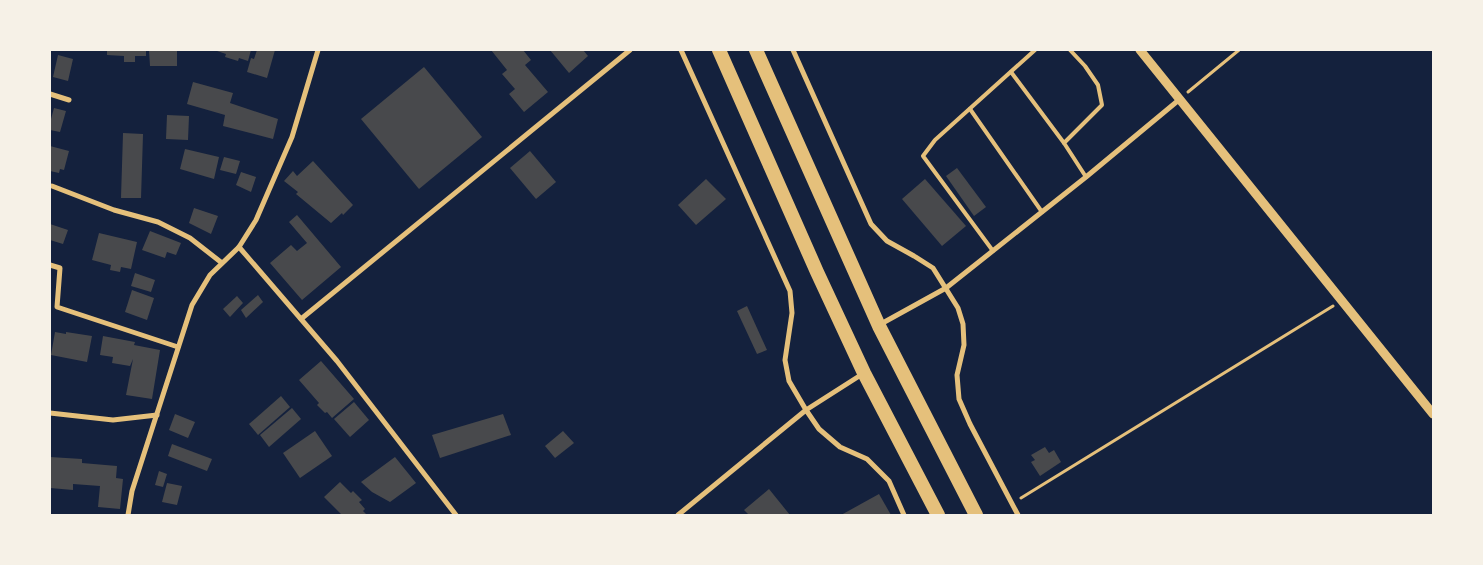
<svg xmlns="http://www.w3.org/2000/svg" width="1483" height="565" font-family="Jost,sans-serif">
	<style>
		.building { fill: #48494c }
		.lines { fill: none; stroke-linecap: round; stroke-linejoin: round }
		.path { stroke: #e5c07b; stroke-width: 3 }
		.service { stroke: #e5c07b; stroke-width: 4 }
		.minor { stroke: #e5c07b; stroke-width: 5 }
		.tertiary { stroke: #e5c07b; stroke-width: 9 }
		.trunk { stroke: #e5c07b; stroke-width: 14 }
	</style>
	<rect width="100%" height="100%" fill="#14213d"/>
	<g class="building">
		<polygon points="107,50 146,50 146,56 135,56 135,62 124,62 124,56 107,55"/>
		<polygon points="149,50 177,50 177,66 150,66"/>
		<polygon points="214,50 251,50 248,61 239,58 238,61 225,57 226,54"/>
		<polygon points="257,50 275,50 267,78 247,72 251,58 254,59"/>
		<polygon points="491,50 523,50 531,60 525,65 548,92 524,112 509,94 515,89 502,74 507,70"/>
		<polygon points="550,50 583,50 588,56 569,73"/>
		<polygon points="58,55 73,59 68,81 53,77"/>
		<polygon points="424,67 482,137 419,189 361,119"/>
		<polygon points="193,82 233,93 230,103 278,119 273,139 223,126 225,115 187,104"/>
		<polygon points="54,108 66,111 60,132 50,130 50,118 51,119"/>
		<polygon points="167,115 189,116 188,140 166,139"/>
		<polygon points="123,133 143,134 141,198 121,198"/>
		<polygon points="50,146 69,151 64,170 60,169 59,173 50,171"/>
		<polygon points="185,149 219,157 214,179 180,169"/>
		<polygon points="530,151 556,182 536,199 510,168"/>
		<polygon points="224,157 240,161 236,174 220,170"/>
		<polygon points="313,161 353,205 343,215 342,213 331,223 296,194 298,192 284,181 293,171 297,176"/>
		<polygon points="957,168 986,207 974,216 946,176"/>
		<polygon points="241,172 256,177 251,192 236,185"/>
		<polygon points="706,179 726,199 696,225 678,205"/>
		<polygon points="925,179 966,226 942,246 902,199"/>
		<polygon points="194,208 218,216 211,234 189,223"/>
		<polygon points="297,215 341,267 302,300 270,263 291,245 297,251 307,243 289,222"/>
		<polygon points="50,224 68,230 63,244 50,240"/>
		<polygon points="150,231 181,243 176,255 167,252 165,258 142,250"/>
		<polygon points="99,233 137,242 131,269 121,267 120,272 110,270 111,265 92,260"/>
		<polygon points="135,273 155,280 151,292 131,286"/>
		<polygon points="132,290 154,298 147,320 125,312"/>
		<polygon points="258,295 263,302 246,318 241,310"/>
		<polygon points="237,296 243,303 230,317 223,309"/>
		<polygon points="747,306 767,350 757,354 737,311"/>
		<polygon points="55,332 66,334 66,332 92,336 87,362 51,355"/>
		<polygon points="103,336 135,342 134,345 160,350 152,399 126,395 133,359 130,366 112,363 113,357 100,355"/>
		<polygon points="321,361 354,399 332,418 327,412 325,413 317,405 319,403 299,380"/>
		<polygon points="281,396 290,407 258,435 249,424"/>
		<polygon points="354,402 369,420 350,437 334,419"/>
		<polygon points="292,408 301,419 269,447 260,435"/>
		<polygon points="175,414 195,422 188,438 169,430"/>
		<polygon points="503,414 511,435 440,458 432,435"/>
		<polygon points="315,431 332,456 300,478 283,453"/>
		<polygon points="563,431 574,443 555,458 545,446"/>
		<polygon points="172,444 212,459 207,471 168,456"/>
		<polygon points="1045,447 1049,453 1054,450 1061,462 1040,476 1031,462 1035,460 1031,455"/>
		<polygon points="50,457 82,459 82,463 117,466 116,478 123,479 120,509 98,507 100,486 73,484 73,490 50,488"/>
		<polygon points="395,457 416,483 390,502 372,492 361,482"/>
		<polygon points="159,471 167,474 163,487 155,485"/>
		<polygon points="340,482 351,493 353,491 362,500 359,502 365,509 363,511 367,515 342,515 324,497"/>
		<polygon points="167,483 182,486 177,505 162,502"/>
		<polygon points="769,489 790,515 749,515 744,510"/>
		<polygon points="879,494 891,515 841,515"/>
	</g>
	<g class="lines">
		<g class="path">
			<polyline points="1188,92 1239,50"/>
			<polyline points="1021,498 1333,306"/>
		</g>
		<g class="service">
			<polyline points="1070,50 1085,66 1098,85 1102,105 1064,143 1086,177"/>
			<polyline points="1011,72 1064,143"/>
			<polyline points="970,109 1042,212"/>
			<polyline points="993,251 923,156 935,140 1035,50"/>
		</g>
		<g class="minor">
			<polyline points="681,50 790,291 792,313 785,360 789,381 806,410 864,373"/>
			<polyline points="793,50 871,224 887,241 914,256 933,268 958,308 963,324 964,345 957,375 959,399 970,424 1018,515"/>
			<polyline points="50,94 69,100"/>
			<polyline points="52,186 114,210 158,222 190,238 222,263"/>
			<polyline points="239,247 337,361 456,515"/>
			<polyline points="50,265 60,268 57,307 178,347"/>
			<polyline points="301,319 630,50"/>
			<polyline points="879,325 946,288 1086,177 1180,99"/>
			<polyline points="50,413 113,420 157,415"/>
			<polyline points="128,515 132,491 192,305 210,275 239,247 256,220 292,137 318,50"/>
			<polyline points="678,515 806,410 819,429 840,447 867,459 889,481 904,515"/>
		</g>
		<polyline class="tertiary" points="1140,50 1433,414"/>
		<g class="trunk">
			<polyline points="719,50 817,272 864,373 938,515"/>
			<polyline points="756,50 879,326 976,515"/>
		</g>
	</g>
	<rect width="1483" height="565" fill="none" stroke="#f6f1e7" stroke-width="102"/>
</svg>
